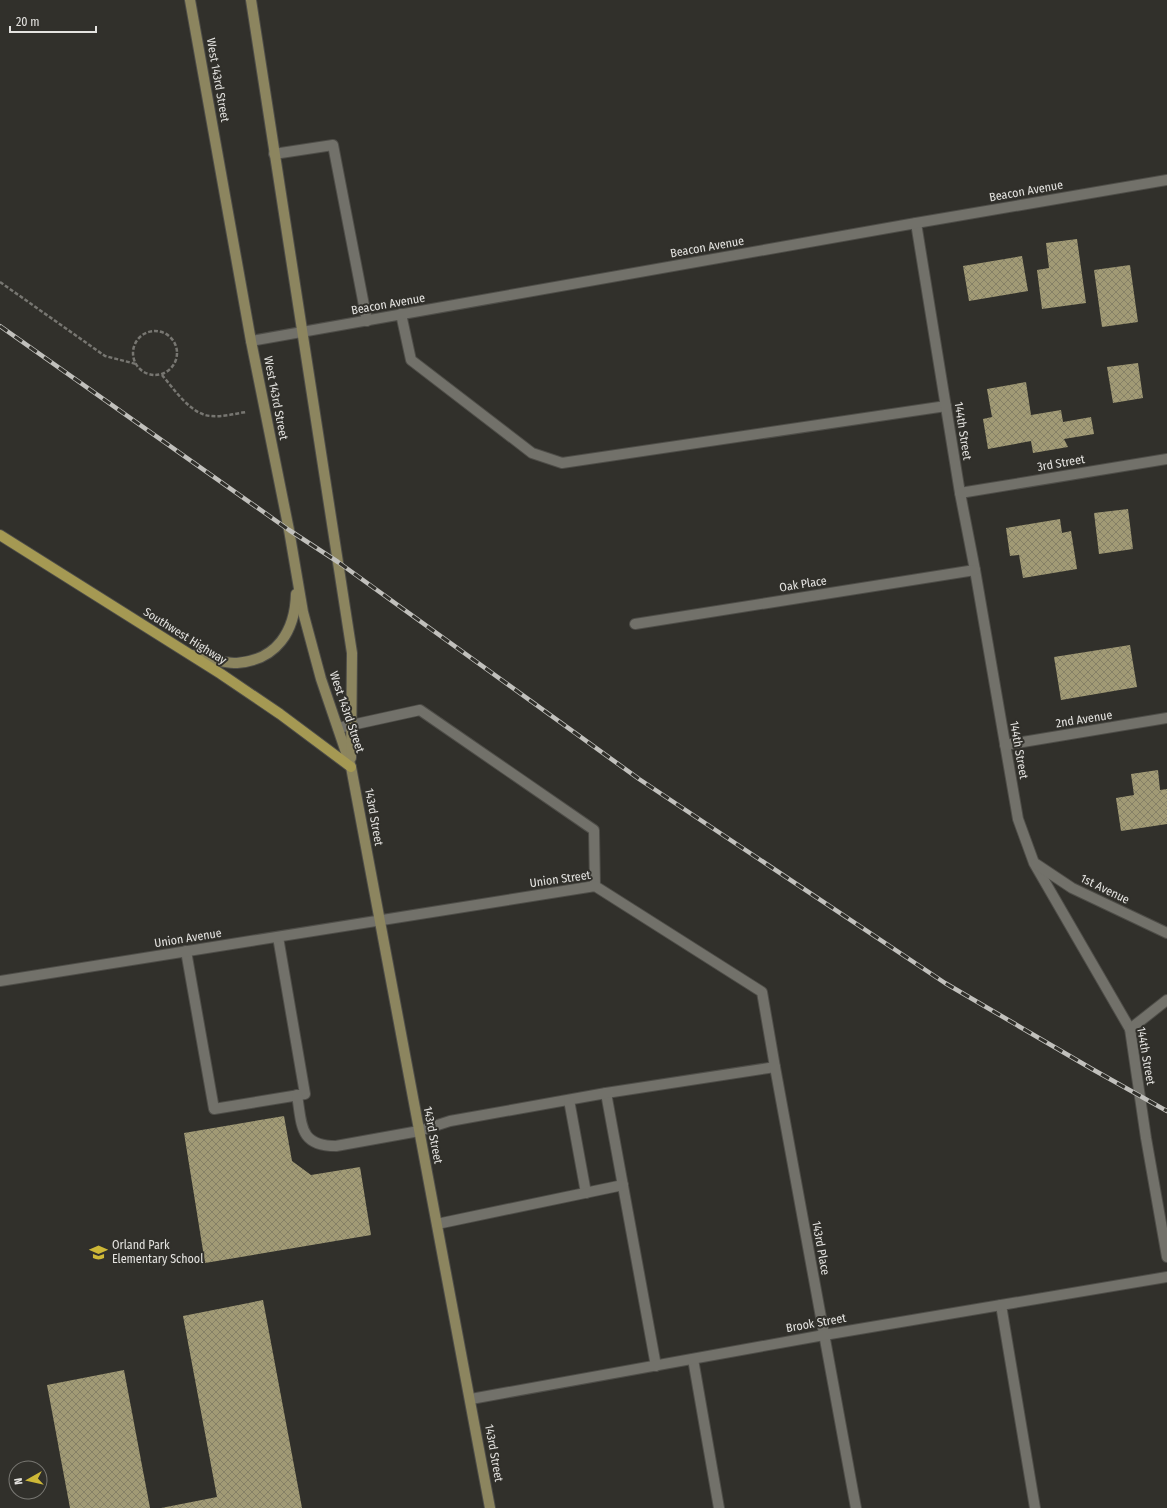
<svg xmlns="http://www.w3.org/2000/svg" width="1167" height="1508" font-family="'Fira Sans Condensed',sans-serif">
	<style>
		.building { fill: url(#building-cross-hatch) }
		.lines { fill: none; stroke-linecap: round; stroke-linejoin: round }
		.lane-casing { stroke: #4e4d48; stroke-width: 12 }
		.street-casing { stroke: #4e4d48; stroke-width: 12 }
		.secondary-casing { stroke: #4e4d48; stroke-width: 12 }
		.primary-casing { stroke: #4e4d48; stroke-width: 12 }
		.path { stroke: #777671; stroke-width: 2.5; stroke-dasharray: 4 2; stroke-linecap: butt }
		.lane { stroke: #72716a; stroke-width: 10 }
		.street { stroke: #72716a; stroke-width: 10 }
		.secondary { stroke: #8c855f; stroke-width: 10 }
		.primary { stroke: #a59953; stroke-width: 10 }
		.rail-casing { stroke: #c1c0bc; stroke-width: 4.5 }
		.rail { stroke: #31302b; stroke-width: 3; stroke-dasharray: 9; stroke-linecap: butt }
		.labels { text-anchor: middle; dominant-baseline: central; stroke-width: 4; stroke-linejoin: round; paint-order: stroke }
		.street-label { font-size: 12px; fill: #e4e3e0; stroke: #31302b }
		.poi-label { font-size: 12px; fill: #e4e3e0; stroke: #31302b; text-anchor: start }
	</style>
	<defs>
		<pattern id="building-cross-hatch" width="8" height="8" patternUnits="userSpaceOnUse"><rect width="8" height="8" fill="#a19a75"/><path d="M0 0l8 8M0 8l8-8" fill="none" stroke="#858066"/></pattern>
	</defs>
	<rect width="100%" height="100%" fill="#31302b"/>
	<g class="building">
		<polygon points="1077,239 1086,303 1042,309 1037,270 1049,268 1046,243"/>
		<polygon points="1022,256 1028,291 969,301 963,266"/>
		<polygon points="1130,265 1138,322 1102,327 1094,270"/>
		<polygon points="1138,363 1143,398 1113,403 1107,367"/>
		<polygon points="1026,382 1031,415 1061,410 1063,422 1091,417 1094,434 1064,439 1068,447 1033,453 1031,441 988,449 983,419 992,417 987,389"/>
		<polygon points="1128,509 1133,549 1099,554 1094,513"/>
		<polygon points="1060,519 1062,533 1071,531 1077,569 1023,578 1019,555 1010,556 1006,528"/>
		<polygon points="1130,645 1137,687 1061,700 1054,657"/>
		<polygon points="1158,770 1160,790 1167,789 1167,824 1121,831 1116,798 1134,795 1131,774"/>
		<polygon points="284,1116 292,1161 311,1175 360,1167 371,1235 205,1263 184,1133"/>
		<polygon points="263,1300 302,1508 161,1508 217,1497 183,1316"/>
		<polygon points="124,1370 150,1508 70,1508 47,1385"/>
	</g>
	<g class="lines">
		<defs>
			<g id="lane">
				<polyline points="274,154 333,145 367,321"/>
				<polyline points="401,314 411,360 532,453 562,463 946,406"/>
				<polyline points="338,728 420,710 594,830 595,886"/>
				<polyline points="186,951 214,1109 305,1094 278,937"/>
				<polyline points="606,1093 656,1366"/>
				<path d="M 297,1095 C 302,1125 299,1146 336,1146 L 419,1131 L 450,1121 L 606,1093 L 775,1067"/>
				<polyline points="569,1100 586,1193"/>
				<polyline points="437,1224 623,1185"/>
				<polyline points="1001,1305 1035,1508"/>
				<polyline points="693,1359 719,1508"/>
			</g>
			<g id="street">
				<polyline points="916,223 960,493 975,570 1018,819 1034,863 1130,1029 1146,1138 1167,1257"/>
				<polyline points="251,341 916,223 1167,180"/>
				<polyline points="960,493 1167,459"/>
				<polyline points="635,624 975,570"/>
				<polyline points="1005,745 1167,718"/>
				<polyline points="1036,864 1072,888 1167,933"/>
				<polyline points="0,981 595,886 762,992 775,1067 856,1508"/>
				<polyline points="1130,1029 1167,1000"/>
				<polyline points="471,1399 824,1335 1167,1277"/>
			</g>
			<g id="secondary">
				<polyline points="190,0 251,341 289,530 303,612 321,679 351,767 490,1508"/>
				<polyline points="251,0 352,653 351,758"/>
				<path d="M 192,655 C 206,658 223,663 237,663 C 277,660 295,631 296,594"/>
			</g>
			<polyline id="primary" points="0,535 221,674 280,714 351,767"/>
		</defs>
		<use href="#lane" class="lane-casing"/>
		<use href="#street" class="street-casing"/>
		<use href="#secondary" class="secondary-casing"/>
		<use href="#primary" class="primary-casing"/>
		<g class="path">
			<polyline points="0,282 105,356 136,364"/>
			<circle cx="155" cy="353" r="22"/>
			<path d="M 162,375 C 174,389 191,415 211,416 C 222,417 234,414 246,412"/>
		</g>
		<use href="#lane" class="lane"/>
		<use href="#street" class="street"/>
		<use href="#secondary" class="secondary"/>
		<use href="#primary" class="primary"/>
		<defs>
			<polyline id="rail" points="0,326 289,530 338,562 639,779 945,983 1092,1069 1167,1111"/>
		</defs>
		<use href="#rail" class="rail-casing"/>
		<use href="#rail" class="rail"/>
	</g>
	<defs>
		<symbol id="school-bare" viewBox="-9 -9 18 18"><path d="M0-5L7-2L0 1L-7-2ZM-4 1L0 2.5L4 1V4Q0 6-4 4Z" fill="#ceb837" stroke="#31302b" stroke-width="2.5" paint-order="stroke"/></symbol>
	</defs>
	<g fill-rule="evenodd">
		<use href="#school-bare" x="86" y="1240" width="25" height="25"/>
	</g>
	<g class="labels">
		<g class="street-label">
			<text transform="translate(218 80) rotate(80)">West 143rd Street</text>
			<text transform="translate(1026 191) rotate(-10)">Beacon Avenue</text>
			<text transform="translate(707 247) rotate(-10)">Beacon Avenue</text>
			<text transform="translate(388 304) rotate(-10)">Beacon Avenue</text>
			<text transform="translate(276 398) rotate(79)">West 143rd Street</text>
			<text transform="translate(963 431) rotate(81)">144th Street</text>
			<text transform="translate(1061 463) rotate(-10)">3rd Street</text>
			<text transform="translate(803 584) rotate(-9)">Oak Place</text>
			<text transform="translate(185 636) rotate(32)">Southwest Highway</text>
			<text transform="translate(347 712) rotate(71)">West 143rd Street</text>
			<text transform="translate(1084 719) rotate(-9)">2nd Avenue</text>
			<text transform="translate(1019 750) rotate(80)">144th Street</text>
			<text transform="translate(374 817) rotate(80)">143rd Street</text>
			<text transform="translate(560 879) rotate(-8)">Union Street</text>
			<text transform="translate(1105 889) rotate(26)">1st Avenue</text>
			<text transform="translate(188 938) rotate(-9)">Union Avenue</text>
			<text transform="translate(1146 1056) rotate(80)">144th Street</text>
			<text transform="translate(433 1135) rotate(79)">143rd Street</text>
			<text transform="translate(821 1248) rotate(80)">143rd Place</text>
			<text transform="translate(816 1323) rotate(-10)">Brook Street</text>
			<text transform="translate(494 1453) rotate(80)">143rd Street</text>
		</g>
		<g class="poi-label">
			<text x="112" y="1245">Orland Park<tspan x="112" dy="14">Elementary School</tspan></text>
		</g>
	</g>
	<g transform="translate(28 1480) rotate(262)"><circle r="19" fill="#31302b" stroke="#797873"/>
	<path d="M0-3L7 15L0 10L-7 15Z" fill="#ceb837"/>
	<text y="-6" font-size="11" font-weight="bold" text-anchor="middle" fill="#e4e3e0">N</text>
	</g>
	<path d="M10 26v6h86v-6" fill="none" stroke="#e4e3e0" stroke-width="2"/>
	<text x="16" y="26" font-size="12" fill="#e4e3e0" stroke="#31302b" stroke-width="3" paint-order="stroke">20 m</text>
</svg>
